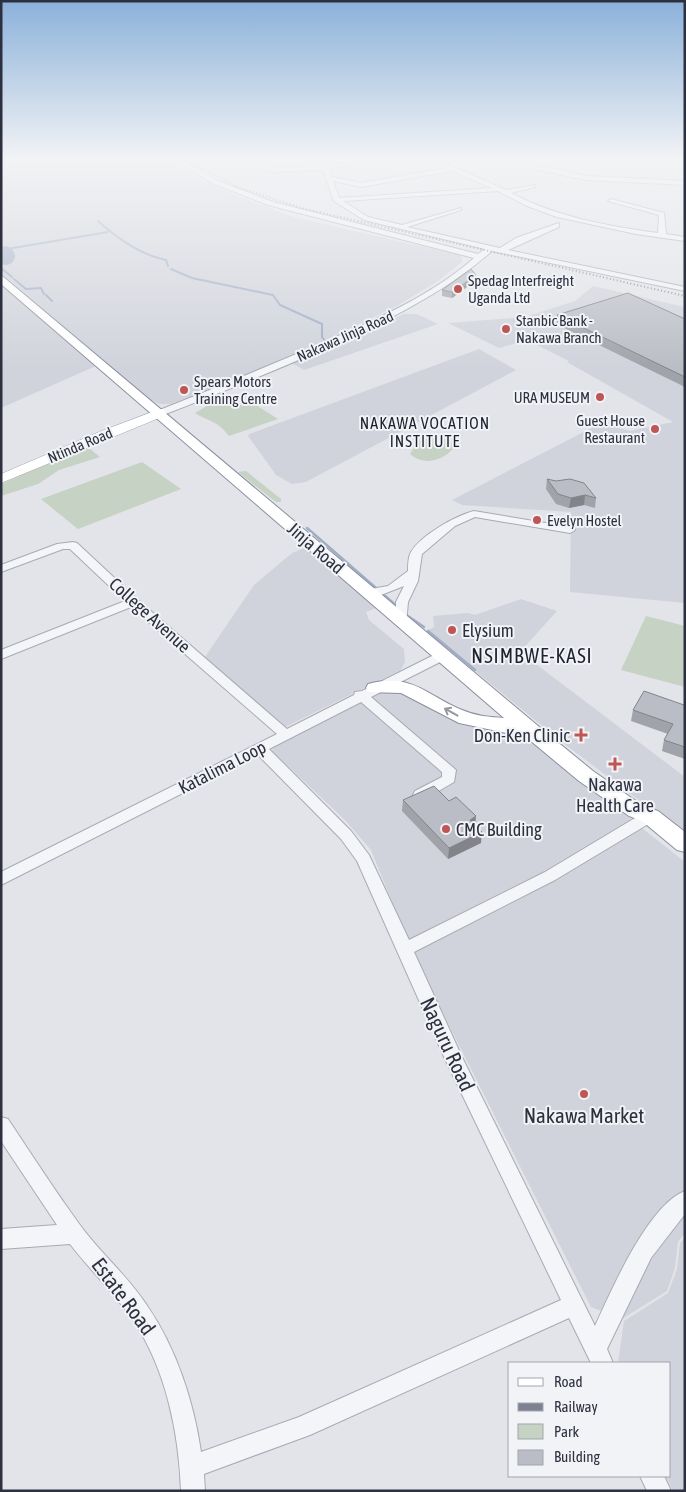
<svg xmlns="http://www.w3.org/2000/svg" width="686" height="1492" font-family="'Asap Condensed',sans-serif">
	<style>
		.built { fill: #d0d3db }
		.green { fill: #c6d2c4 }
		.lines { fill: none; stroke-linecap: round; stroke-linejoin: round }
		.stream-far1 { stroke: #a1adc5; stroke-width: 2 }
		.stream { stroke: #a1adc5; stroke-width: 2.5 }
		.river { stroke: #a1adc5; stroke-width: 18 }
		.minor-casing { stroke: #a8aab3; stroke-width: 2 }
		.major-casing { stroke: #a3a7b3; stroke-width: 1 }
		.highway-casing { stroke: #8b909e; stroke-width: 2 }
		.minor { fill: #f4f5f8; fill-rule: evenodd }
		.major { fill: #fff; fill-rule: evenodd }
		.highway { fill: #fff; fill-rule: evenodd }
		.rail { stroke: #7d8291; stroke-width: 2; stroke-dasharray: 1 2.5; stroke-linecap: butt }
		.wall { fill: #a0a3a9 }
		.shaded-wall { fill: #82848a }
		.building { fill: #babdc5; stroke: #82848a }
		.oneway { stroke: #96989f }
		.poi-dot { fill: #c05556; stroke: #f2f3f6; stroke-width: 2 }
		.labels { text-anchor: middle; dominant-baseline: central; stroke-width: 4; stroke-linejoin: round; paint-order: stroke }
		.far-poi-label { font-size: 15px; fill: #2c303f; stroke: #f2f3f6; text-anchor: start }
		.far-street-label { font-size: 15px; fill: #2c303f; stroke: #f2f3f6 }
		.far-quarter-label { font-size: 16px; letter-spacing: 1px; fill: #1e2230; stroke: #f2f3f6 }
		.street-label { font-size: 18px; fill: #2c303f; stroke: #f2f3f6 }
		.poi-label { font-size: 18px; fill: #2c303f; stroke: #f2f3f6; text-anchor: start }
		.quarter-label { font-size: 20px; letter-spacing: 1px; fill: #1e2230; stroke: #f2f3f6 }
		.near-street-label { font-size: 21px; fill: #2c303f; stroke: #f2f3f6 }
		.near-poi-label { font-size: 21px; fill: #2c303f; stroke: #f2f3f6 }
	</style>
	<rect width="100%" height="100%" fill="#e2e4e9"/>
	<g class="built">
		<polygon points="1,160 169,160 190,174 238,196 293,217 459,255 462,257 462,262 438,281 397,306 298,353 171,404 159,404 149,399 1,273"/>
		<polygon points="1,283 98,365 1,408"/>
		<polygon points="593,286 685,307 685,603 570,592 571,512 462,505 452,500 605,421 618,428 630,431 673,422 567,362 569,361 527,340 499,348 448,323 525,317 575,301"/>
		<polygon points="404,314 417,314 438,324 304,370 292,363"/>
		<polygon points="479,349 516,370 306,482 292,484 276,475 248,436 249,434"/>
		<polygon points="307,547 376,608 366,612 369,620 404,649 405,662 401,670 283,728 205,657 254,585 292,553"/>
		<polygon points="521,599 557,611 520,652 685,777 685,835 562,742 426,631 434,627 433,616 468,613 475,615"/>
		<polygon points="399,687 462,725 514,727 685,862 685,1233 678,1242 675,1268 667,1291 622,1319 591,1307 414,956 371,850 345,820 272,751 274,745 380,689"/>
		<polygon points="685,1237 685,1491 673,1491 666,1476 670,1476 670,1363 618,1363 624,1321 668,1293 677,1269 680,1243"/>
	</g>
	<g class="green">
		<path d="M 225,400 L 237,401 L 242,406 L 256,405 L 278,419 L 229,436 C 217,420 209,422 195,413 L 210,404 Z"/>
		<path d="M 439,436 L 451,441 L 453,449 C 441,461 424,466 410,454 L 415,446 L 415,441 Z"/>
		<polygon points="82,448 89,448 100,457 59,470 38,484 1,496 1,484"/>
		<polygon points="142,462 181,489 78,529 41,499"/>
		<polygon points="246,471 281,499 281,502 276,502 238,472"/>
		<polygon points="646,616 685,626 685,687 621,670"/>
	</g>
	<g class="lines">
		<g class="stream-far1">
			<path d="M 98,221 C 117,238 141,255 166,260 L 168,266"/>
			<polyline points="1,250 108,232"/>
			<polyline points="1,268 12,277"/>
			<polyline points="171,269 192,278 273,295 280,305 322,324 322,337 326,342"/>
			<polyline points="14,279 26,289 41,288 44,294"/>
			<polyline points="46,295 52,301"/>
		</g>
		<g class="stream">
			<polyline points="307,528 399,608"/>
			<polyline points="405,614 424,627"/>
			<polyline points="428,631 475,670"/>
		</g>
		<polyline class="river" points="5,255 6,256"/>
		<defs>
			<g id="minor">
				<path d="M 176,160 L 183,160 L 216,180 L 273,202 L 478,254 L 485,249 L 364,220 L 334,201 L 323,170 L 271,172 L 247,160 L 254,160 L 272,168 L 321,166 L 320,160 L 326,160 L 327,164 L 405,160 L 329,168 L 332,177 L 361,183 L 447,168 L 430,160 L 438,160 L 506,190 L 535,185 L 535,187 L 511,193 C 556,217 608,226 658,233 L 659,215 L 608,201 L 611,199 L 664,213 L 666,234 L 685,237 L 685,241 L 636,234 L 557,217 L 527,206 L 498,191 L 343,201 L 368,217 L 402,225 L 461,208 L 461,210 L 407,227 L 500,248 L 516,238 L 559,223 L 559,227 L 508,250 L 685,287 L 685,291 L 492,251 C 442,295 382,323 322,350 C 269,373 217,394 163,415 L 157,415 L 157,411 C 212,389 267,367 322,343 C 375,320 431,296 474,258 L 268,205 L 212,183 ZM 452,171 L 492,188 L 339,198 L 333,181 L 361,187 Z"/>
				<polygon points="543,166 586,176 685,181 685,185 586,180 533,169"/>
				<path d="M 474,511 L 570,527 L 575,530 L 570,533 L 475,517 L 455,526 L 422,554 L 418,581 L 408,602 L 406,625 L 402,626 L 396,622 L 396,602 L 404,586 L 381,595 L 365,596 L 363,593 L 365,590 L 388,586 L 408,571 C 408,566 408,557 411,552 C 421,535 455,516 474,511 Z"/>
				<path d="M 73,542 L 77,543 L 137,599 L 287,729 L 354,695 L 355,692 L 362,691 L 438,653 L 446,653 L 448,656 L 446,659 L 371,697 L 456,770 L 454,782 L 425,799 L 415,799 L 413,795 L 415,791 L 442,777 L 442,772 L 361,702 L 269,749 L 351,831 L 369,855 L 409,940 L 545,872 L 645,812 L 655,812 L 657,816 L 655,820 L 555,880 L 414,952 L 462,1057 L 595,1326 C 611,1291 648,1205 685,1191 L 685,1214 L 651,1258 L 607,1349 L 613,1363 L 591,1363 L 569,1318 L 310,1435 L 204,1474 L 205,1491 L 181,1491 C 179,1433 166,1369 133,1320 C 114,1293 90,1270 70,1244 L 1,1249 L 1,1229 L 57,1225 L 1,1141 L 1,1117 L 8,1119 C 32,1155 55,1191 80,1225 C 101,1254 129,1277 148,1307 C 176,1348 194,1402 201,1452 L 299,1417 L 561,1300 L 445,1059 L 357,861 L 341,839 L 258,755 L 1,885 L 1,872 L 277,734 L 131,607 L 1,659 L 1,650 L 125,601 L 70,549 L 63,549 L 1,572 L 1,565 L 57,544 Z"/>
				<polygon points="640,1476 664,1476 671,1491 647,1491"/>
			</g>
			<polygon id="major" points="160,409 164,410 166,413 164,416 1,483 1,474 99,432"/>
			<path id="highway" d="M 1,275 L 544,731 L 593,771 L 643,806 L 658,811 L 685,832 L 685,852 L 677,850 L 642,821 L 629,816 L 579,781 L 526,737 L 459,723 L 401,693 L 368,692 L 366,688 L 368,684 C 412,672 426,695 462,710 C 476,716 490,717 504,718 L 1,284 Z"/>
		</defs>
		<use href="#minor" class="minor-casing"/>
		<use href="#major" class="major-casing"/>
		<use href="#highway" class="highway-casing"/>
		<use href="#minor" class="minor"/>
		<use href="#major" class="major"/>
		<use href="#highway" class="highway"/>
		<polyline class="rail" points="187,160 238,187 301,208 685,296"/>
	</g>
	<g class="wall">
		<polygon points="475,281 452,298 442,296 442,290"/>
		<polygon points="557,315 685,319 685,387 556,324"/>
		<polygon points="547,479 596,498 595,508 584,505 569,508 556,504 546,489"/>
		<polygon points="685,703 685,759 662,751 664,740 668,734 631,721 633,710 684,705"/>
		<polygon points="403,800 449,801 475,825 481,843 448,859 402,811"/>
	</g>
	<g class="shaded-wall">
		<polygon points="476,275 475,281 452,298 452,292"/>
		<polygon points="585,495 584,505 569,508 571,498"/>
		<polygon points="476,816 475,828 470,820"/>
		<polygon points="482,832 481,843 448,859 449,848"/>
	</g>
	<g class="building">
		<polygon points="471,269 476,275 452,292 442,290"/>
		<polygon points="628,293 685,319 685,377 557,315"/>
		<polygon points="547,479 556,481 570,479 584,483 596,498 585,495 571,498 558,494"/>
		<polygon points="644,691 684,705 685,703 685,747 664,740 673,724 633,710"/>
		<polygon points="434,786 449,801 456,797 476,816 470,820 482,832 449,848 403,800"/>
	</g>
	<defs><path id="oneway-shaft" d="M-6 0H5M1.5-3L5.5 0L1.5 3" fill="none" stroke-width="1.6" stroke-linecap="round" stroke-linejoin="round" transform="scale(1.25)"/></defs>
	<use class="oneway" href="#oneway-shaft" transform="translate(451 712) rotate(-151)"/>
	<linearGradient id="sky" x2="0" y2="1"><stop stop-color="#8bb1da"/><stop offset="0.43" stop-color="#f2f3f5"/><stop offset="1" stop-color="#f2f3f5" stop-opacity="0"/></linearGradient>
	<rect width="686" height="369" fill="url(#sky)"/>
	<g class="poi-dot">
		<circle cx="458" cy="289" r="5"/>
		<circle cx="506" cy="329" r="5"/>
		<circle cx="184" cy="390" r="5"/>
		<circle cx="600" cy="397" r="5"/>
		<circle cx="655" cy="429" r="5"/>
		<circle cx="537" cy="520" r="5"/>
		<circle cx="452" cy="630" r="5"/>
		<path d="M578.5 727.5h5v5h5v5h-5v5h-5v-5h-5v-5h5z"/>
		<path d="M612.5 756.5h5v5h5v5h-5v5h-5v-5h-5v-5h5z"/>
		<circle cx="446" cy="829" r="5"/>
		<circle cx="584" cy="1094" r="5"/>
	</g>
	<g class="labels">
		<g class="far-poi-label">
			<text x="468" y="280">Spedag Interfreight<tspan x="468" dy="17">Uganda Ltd</tspan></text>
			<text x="516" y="320">Stanbic Bank -<tspan x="516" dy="17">Nakawa Branch</tspan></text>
			<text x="194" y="381">Spears Motors<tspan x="194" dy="17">Training Centre</tspan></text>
			<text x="590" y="397" text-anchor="end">URA MUSEUM</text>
			<text x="645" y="420" text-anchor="end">Guest House<tspan x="645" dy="17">Restaurant</tspan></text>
			<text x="547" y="520">Evelyn Hostel</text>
		</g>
		<g class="far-street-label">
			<text transform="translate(345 336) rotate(-24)">Nakawa Jinja Road</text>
			<text transform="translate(80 445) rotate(-23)">Ntinda Road</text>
		</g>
		<g class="far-quarter-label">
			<text x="425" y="423">NAKAWA VOCATION<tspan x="425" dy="18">INSTITUTE</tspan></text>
		</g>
		<g class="street-label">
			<text transform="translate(316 548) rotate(41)">Jinja Road</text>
			<text transform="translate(150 615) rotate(42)">College Avenue</text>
			<text transform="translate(222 767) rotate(-27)">Katalima Loop</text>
		</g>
		<g class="poi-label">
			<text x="462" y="630">Elysium</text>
			<text x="570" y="735" text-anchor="end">Don-Ken Clinic</text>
			<text x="615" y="784" text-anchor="middle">Nakawa<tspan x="615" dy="21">Health Care</tspan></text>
			<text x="456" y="829">CMC Building</text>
		</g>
		<g class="quarter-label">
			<text x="532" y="655">NSIMBWE-KASI</text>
		</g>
		<g class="near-street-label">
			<text transform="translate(448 1044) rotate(65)">Naguru Road</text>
			<text transform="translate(124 1296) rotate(53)">Estate Road</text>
		</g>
		<g class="near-poi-label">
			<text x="584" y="1115">Nakawa Market</text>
		</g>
	</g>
	<rect width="686" height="1492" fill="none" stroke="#2c303f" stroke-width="5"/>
	<rect x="508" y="1362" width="162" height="115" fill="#f2f3f6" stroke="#a3a5ad"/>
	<rect x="518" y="1378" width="25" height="8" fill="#ffffff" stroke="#a3a5ad"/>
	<text x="554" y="1387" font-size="15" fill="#2c303f">Road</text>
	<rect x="518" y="1403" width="25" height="8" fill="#7d8291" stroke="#a3a5ad"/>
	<text x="554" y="1412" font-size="15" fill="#2c303f">Railway</text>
	<rect x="518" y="1424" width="25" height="15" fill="#c6d2c4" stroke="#a3a5ad"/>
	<text x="554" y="1437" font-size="15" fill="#2c303f">Park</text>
	<rect x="518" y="1450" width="25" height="15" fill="#babdc5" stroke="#a3a5ad"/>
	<text x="554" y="1462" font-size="15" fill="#2c303f">Building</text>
</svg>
